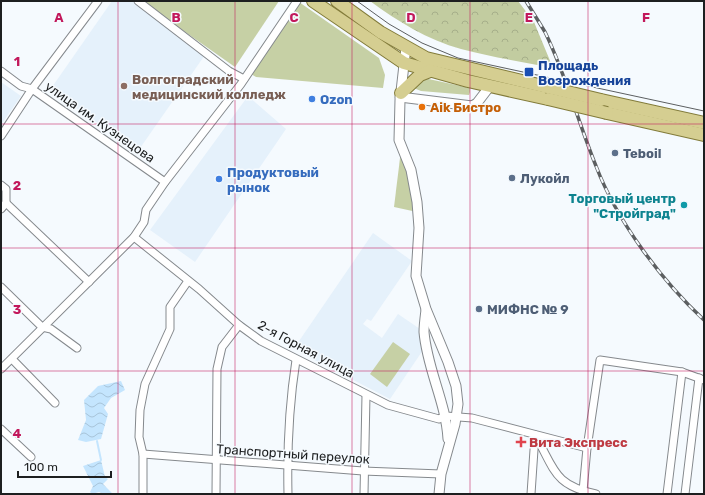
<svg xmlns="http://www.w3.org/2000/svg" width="705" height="495" font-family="Rubik,sans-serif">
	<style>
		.built { fill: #e5f1fb }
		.green { fill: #c6d0a5 }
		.forest { fill: url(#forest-crowns) }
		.water { fill: url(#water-waves) }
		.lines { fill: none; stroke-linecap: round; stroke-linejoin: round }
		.stream { stroke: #c4e5fe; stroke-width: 2 }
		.minor-casing { stroke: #85898d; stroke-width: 9 }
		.tertiary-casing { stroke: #85898d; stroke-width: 11 }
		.primary-casing { stroke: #827b3a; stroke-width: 14 }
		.minor { stroke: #fff; stroke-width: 7 }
		.tertiary { stroke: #fff; stroke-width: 9 }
		.primary { stroke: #d5ce91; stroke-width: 12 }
		.tram { stroke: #5c5f61; stroke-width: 1 }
		.rail-casing { stroke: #5c5f61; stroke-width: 3.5 }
		.rail { stroke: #f5fafe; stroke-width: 2; stroke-dasharray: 6; stroke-linecap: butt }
		.primary-bridge-casing { stroke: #827b3a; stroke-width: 14; stroke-linecap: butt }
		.primary-bridge { stroke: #d5ce91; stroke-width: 12 }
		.grid { fill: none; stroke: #c2185b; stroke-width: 1; stroke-opacity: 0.55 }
		.transit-dot { fill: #1a4fb4; stroke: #f5fafe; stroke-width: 1.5 }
		.education-dot { fill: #8d6e63; stroke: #f5fafe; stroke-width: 1.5 }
		.shop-dot { fill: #3f7fe0; stroke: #f5fafe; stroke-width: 1.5 }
		.food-dot { fill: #e8710a; stroke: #f5fafe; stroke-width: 1.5 }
		.service-dot { fill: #5c6f8a; stroke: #f5fafe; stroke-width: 1.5 }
		.culture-dot { fill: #0f9aa8; stroke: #f5fafe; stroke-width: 1.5 }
		.health-dot { fill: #e0444e; stroke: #f5fafe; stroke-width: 1.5 }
		.labels { text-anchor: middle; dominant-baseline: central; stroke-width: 3; stroke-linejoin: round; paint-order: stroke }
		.transit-label { font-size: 13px; font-weight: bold; fill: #164399; stroke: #f5fafe; text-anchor: start }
		.education-label { font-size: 13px; font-weight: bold; fill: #785e54; stroke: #f5fafe; text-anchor: start }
		.shop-label { font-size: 13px; font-weight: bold; fill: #366cbe; stroke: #f5fafe; text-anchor: start }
		.food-label { font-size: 13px; font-weight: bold; fill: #c56008; stroke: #f5fafe; text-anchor: start }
		.street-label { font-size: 13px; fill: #1d1f20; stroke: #f5fafe }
		.service-label { font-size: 13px; font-weight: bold; fill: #4e5e75; stroke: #f5fafe; text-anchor: start }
		.culture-label { font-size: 13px; font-weight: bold; fill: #0d838f; stroke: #f5fafe; text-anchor: end }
		.health-label { font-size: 13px; font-weight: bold; fill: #be3a42; stroke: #f5fafe; text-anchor: start }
		.grid-label { font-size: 13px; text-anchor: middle; font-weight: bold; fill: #c2185b; stroke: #f5fafe; stroke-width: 3; stroke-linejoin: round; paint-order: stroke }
	</style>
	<defs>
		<pattern id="forest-crowns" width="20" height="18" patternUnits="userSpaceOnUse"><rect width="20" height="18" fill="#c2cca0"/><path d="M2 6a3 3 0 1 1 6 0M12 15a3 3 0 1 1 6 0" fill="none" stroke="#a6af8a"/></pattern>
		<pattern id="water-waves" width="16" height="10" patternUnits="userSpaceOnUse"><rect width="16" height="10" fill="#c4e5fe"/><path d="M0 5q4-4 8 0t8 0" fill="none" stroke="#a8c4d9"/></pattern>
	</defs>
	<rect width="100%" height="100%" fill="#f5fafe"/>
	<g class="built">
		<polygon points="112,1 135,1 207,52 138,151 50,90"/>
		<polygon points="1,82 21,96 1,125"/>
		<polygon points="248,96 286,129 195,262 150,230"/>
		<polygon points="373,233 412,261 371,321 367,319 363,324 382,338 398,314 420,329 423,350 390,399 305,355 297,344"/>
	</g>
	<g class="green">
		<polygon points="141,1 279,1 235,67"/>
		<polygon points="299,2 379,58 385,75 383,88 256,77 251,74 250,67 253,59"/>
		<polygon points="424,78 470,88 470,92 469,95 421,91 411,87"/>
		<polygon points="401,150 409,170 417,212 394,207"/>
		<polygon points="393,342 410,354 387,387 370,374"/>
	</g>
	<path class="forest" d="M 370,1 L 518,1 L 534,22 L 553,68 C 523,62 491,57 461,49 C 428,40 397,21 370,1 Z"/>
	<g class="water">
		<polygon points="121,381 125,390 111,398 104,408 108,414 101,439 86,442 78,440 86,420 84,400 98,386"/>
		<polygon points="101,460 105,477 108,479 103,484 113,494 104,494 99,492 92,494 90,492 93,486 83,466"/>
	</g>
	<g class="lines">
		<polyline class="stream" points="97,441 101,460"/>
		<defs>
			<g id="minor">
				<polyline points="138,1 229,71 244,79"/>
				<polyline points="1,71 21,86 32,89 165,182"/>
				<polyline points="1,136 32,89 98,1"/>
				<polyline points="1,185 6,189 6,203 1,209"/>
				<polyline points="6,203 89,282"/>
				<polyline points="134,237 199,289 239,325 261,341 388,405 439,419 446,416 472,418 587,448"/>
				<polyline points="1,287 42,327 51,329 77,348"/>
				<polyline points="12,359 55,403"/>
				<polyline points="1,369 134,237 144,222 146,210 165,182 241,84 297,1"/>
				<polyline points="1,429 31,457"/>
				<path d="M 535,435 C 555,469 553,485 596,494"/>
				<polyline points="143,454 363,471 441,474"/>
				<polyline points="583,491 587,448 600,360 682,372 704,380"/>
				<polyline points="143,494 143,454 139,437 140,410 145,384 170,329 170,307 188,281"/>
				<polyline points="216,494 217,369 222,347 239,325"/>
				<path d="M 288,494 C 287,449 289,405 296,360"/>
				<polyline points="364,494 366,395"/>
				<polyline points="531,494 535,435"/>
				<polyline points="667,494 682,372"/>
				<polyline points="685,494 699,378"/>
			</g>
			<g id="tertiary">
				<polyline points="406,47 400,100 399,140 411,170 417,202 419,228 416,276 426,309 448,362 456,386 458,404 455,424 441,474 439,494"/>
				<polyline points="400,97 472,106 477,103 490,86"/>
				<path d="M 426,310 C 425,318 424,325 424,332 C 427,369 446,402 448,439"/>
			</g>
			<g id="primary">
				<polyline points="313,1 404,63 468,81 548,99"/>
				<polyline points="337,1 380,32 426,58 547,87"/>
				<polyline points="401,93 420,75 430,71"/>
				<polyline points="601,100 704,123"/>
				<polyline points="607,113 704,135"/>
			</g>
		</defs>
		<use href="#minor" class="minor-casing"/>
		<use href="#tertiary" class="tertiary-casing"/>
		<use href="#primary" class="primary-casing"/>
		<use href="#minor" class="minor"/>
		<use href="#tertiary" class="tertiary"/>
		<use href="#primary" class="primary"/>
		<polyline class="tram" points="357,1 389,24 422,43 458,58 704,111"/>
		<defs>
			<path id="rail" d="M 526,1 C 532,11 539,22 545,32 C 566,75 578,122 596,166 C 617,221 661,280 704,320"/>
		</defs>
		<use href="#rail" class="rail-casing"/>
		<use href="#rail" class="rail"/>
		<defs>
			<g id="primary-bridge">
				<polyline points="547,87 601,100"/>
				<polyline points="548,99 607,113"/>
			</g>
		</defs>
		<use href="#primary-bridge" class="primary-bridge-casing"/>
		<use href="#primary-bridge" class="primary-bridge"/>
	</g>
	<path class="grid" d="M 118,1 L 118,494M 235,1 L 235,494M 352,1 L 352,494M 470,1 L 470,494M 588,1 L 588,494M 1,124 L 704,124M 1,248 L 704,248M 1,371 L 704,371"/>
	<rect class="transit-dot" x="524" y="67" width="10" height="10" rx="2"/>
	<circle class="education-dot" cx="124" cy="86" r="4"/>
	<g class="shop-dot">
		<circle cx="312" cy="99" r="4"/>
		<circle cx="219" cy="179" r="4"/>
	</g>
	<circle class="food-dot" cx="422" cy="107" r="4"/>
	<g class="service-dot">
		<circle cx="615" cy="153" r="4"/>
		<circle cx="512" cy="178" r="4"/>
		<circle cx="479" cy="309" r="4"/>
	</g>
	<circle class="culture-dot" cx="684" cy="205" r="4"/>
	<path class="health-dot" d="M519 436h4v4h4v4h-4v4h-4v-4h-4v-4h4z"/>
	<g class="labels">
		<g class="transit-label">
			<text x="538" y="65">Площадь<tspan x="538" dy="15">Возрождения</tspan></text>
		</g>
		<g class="education-label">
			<text x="132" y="79">Волгоградский<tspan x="132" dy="15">медицинский колледж</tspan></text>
		</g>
		<g class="shop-label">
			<text x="320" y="99">Ozon</text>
			<text x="227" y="172">Продуктовый<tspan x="227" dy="15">рынок</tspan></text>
		</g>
		<g class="food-label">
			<text x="430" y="107">Aik Бистро</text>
		</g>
		<g class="street-label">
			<text transform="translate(100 122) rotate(35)">улица им. Кузнецова</text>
			<text transform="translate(306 349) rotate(28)">2-я Горная улица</text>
			<text transform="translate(293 454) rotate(4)">Транспортный переулок</text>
		</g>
		<g class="service-label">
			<text x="623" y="153">Teboil</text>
			<text x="520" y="178">Лукойл</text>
			<text x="487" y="309">МИФНС № 9</text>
		</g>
		<g class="culture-label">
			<text x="676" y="198">Торговый центр<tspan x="676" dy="15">"Стройград"</tspan></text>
		</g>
		<g class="health-label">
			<text x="529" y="442">Вита Экспресс</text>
		</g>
	</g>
	<g class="grid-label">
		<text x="59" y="22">A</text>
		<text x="176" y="22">B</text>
		<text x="294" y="22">C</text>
		<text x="411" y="22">D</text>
		<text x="529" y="22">E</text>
		<text x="646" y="22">F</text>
		<text x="17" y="66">1</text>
		<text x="17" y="190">2</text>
		<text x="17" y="314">3</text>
		<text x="17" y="438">4</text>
	</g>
	<rect width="705" height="495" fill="none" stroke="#1d1f20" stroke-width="4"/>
	<path d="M18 471v6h93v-6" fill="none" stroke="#1d1f20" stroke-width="2"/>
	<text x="24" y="471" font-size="12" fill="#1d1f20" stroke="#f5fafe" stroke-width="3" paint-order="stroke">100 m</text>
</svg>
